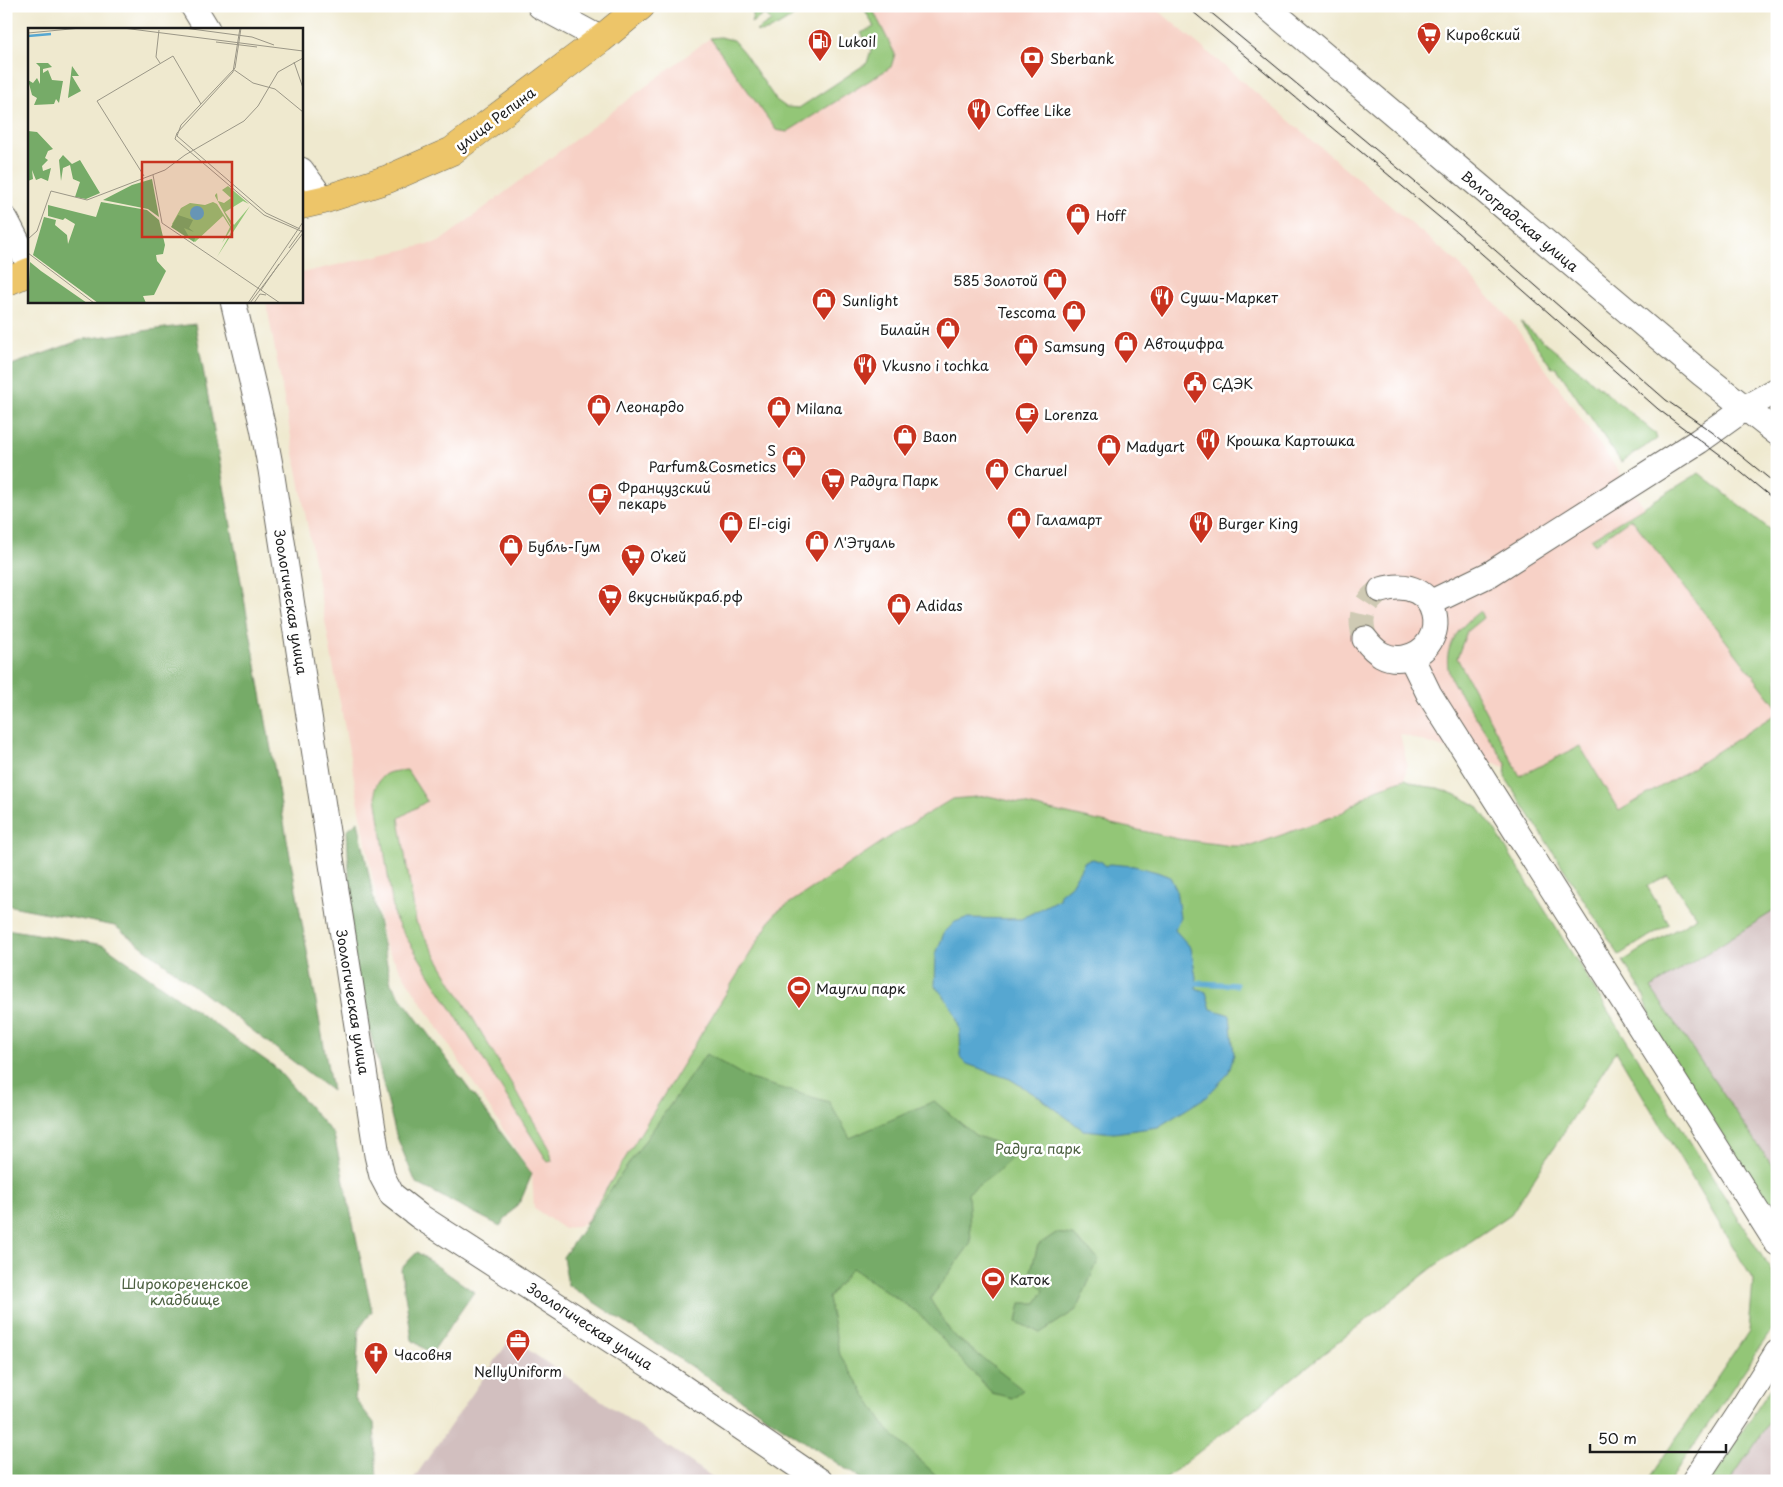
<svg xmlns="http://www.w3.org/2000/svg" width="1783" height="1487" font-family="'Playpen Sans',sans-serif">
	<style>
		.built { fill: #f7d1c6 }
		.industrial { fill: #d2bfbf }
		.green { fill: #93c677; stroke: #58714a }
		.forest { fill: #76ab68; stroke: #496442 }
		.water { fill: #56a7d1; stroke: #396276 }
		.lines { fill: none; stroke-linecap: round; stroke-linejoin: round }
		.stream { stroke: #56a7d1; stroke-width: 5.5 }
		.minor-tunnel { stroke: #cfcab4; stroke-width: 25; stroke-dasharray: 25 12; stroke-linecap: butt }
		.minor-casing { stroke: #66645b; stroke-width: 27 }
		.major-casing { stroke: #66645b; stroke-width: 29 }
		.minor { stroke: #fff; stroke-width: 25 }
		.major { stroke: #edc569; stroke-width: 28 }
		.tram { stroke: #1c1c1c; stroke-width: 1 }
		.labels { text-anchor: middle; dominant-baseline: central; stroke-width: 5; stroke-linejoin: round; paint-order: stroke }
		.poi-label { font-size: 14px; fill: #1c1c1c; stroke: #fff; text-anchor: start }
		.street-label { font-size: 14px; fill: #1c1c1c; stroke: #fff }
		.park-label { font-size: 14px; fill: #4c6040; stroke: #fff }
		.inset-river { fill: none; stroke: #56a7d1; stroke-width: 2.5 }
		.inset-road { fill: none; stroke: #9b9787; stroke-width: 1 }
		.view { fill: #c8321e; fill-opacity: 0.15; stroke: #c8321e; stroke-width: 2.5 }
		.inset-edge { fill: none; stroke: #1c1c1c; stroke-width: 2.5 }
	</style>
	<rect width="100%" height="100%" fill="#fff"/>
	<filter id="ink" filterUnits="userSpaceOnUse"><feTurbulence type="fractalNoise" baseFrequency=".02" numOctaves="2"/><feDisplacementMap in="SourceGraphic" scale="10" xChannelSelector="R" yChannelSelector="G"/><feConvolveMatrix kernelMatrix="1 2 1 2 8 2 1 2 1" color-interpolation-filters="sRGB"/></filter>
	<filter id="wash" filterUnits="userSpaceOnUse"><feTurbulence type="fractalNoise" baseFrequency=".0096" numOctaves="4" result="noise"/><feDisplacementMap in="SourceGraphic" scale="20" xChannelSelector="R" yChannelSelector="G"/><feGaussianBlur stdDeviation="1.12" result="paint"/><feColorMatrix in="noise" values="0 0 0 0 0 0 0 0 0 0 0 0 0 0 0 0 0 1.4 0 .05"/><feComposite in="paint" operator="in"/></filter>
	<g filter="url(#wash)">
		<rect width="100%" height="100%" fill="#efe9cf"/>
		<polygon class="built" points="871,6 1153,6 1458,263 1512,322 1777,693 1777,723 1565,858 1507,768 1400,734 1407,764 1405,779 1376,789 1340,814 1251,846 1232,846 1178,839 952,799 891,836 775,913 585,1224 564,1229 534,1208 532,1174 385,946 266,301 301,301 301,273 439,242 710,38 776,130 894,54"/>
		<g class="industrial">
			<polygon points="1777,909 1777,1173 1651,988"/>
			<polygon points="511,1338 718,1481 412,1481"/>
			<polygon points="1777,1410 1777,1481 1730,1481"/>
		</g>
		<g class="green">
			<path d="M 759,6 L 808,6 C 796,14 770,36 756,31 L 771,21 L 765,14 L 751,23 L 754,10 Z"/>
			<polygon points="863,6 871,6 895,54 891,67 787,132 776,130 710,38 720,37 733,40 744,53 776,100 786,107 799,108 867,63 871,50 861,33 874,27"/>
			<polygon points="1520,322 1655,433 1657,439 1621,462 1556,367 1552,368"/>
			<polygon points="1699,473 1777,535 1777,707 1631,518 1595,544 1591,539"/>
			<path d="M 1480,611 L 1483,618 L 1467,631 L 1457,658 L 1520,776 L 1580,746 L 1619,811 L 1689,770 L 1777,713 L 1777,909 L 1651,988 L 1777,1173 L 1777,1221 L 1657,1033 L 1642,991 L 1623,961 L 1697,917 L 1668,875 L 1647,886 L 1669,924 L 1619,955 L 1505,777 L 1506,763 C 1494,745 1482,727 1470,708 C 1462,696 1450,682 1448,668 C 1444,643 1462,625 1480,611 Z"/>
			<path d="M 407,770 L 427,801 L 399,818 L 416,922 L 550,1149 L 552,1161 L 548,1162 L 399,926 L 394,916 L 375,789 C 382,771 389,772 407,770 Z"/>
			<path d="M 1405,779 L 1422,786 L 1438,788 L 1461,797 L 1477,806 L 1494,829 L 1770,1269 C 1778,1290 1780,1306 1773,1328 L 1670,1481 L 1647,1481 L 1749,1331 L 1753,1280 L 1616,1051 L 1511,1214 L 1436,1265 L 1162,1481 L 928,1481 L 585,1224 L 775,913 L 891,836 L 952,799 L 988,796 L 1178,839 L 1232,846 L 1251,846 L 1340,814 L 1376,789 Z"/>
			<polygon points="1777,1379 1777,1410 1730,1481 1709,1481"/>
		</g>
		<g class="forest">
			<polygon points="195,324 332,1091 115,926 6,905 6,367 84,339"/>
			<polygon points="358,821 391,984 532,1174 521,1200 500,1226 416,1183 396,1135 353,964 347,830"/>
			<polygon points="6,929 104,945 275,1067 334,1135 372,1311 359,1329 355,1399 374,1423 377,1481 6,1481"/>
			<polygon points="706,1054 750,1079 829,1102 850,1138 934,1101 975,1135 1018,1152 997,1172 968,1193 971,1243 930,1299 952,1334 1023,1390 1012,1398 992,1393 918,1313 852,1268 828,1298 840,1355 887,1429 941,1480 948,1481 864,1481 568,1285 563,1257"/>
			<polygon points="1056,1233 1072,1235 1099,1259 1076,1310 1040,1333 1017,1322 1021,1303 1036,1303 1044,1290 1030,1274 1038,1245"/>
			<polygon points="417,1252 474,1292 431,1354 412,1340 401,1269"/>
		</g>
		<path class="water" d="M 1093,859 L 1102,862 L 1105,866 L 1109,864 L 1134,866 L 1157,872 L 1170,877 L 1176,889 L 1180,918 L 1175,930 L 1191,948 L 1197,983 L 1196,988 L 1206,992 L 1211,1009 L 1230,1015 L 1234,1054 L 1228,1074 L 1206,1097 L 1158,1127 L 1114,1133 L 1083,1130 L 1042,1099 L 1010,1079 L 967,1064 L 960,1057 C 962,1023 957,1011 935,986 L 936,954 L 944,933 L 955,922 L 966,918 L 1021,919 L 1059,899 L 1060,894 L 1071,885 L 1085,861 Z"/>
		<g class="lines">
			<polyline class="stream" points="1197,983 1236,985"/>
		</g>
	</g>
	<g filter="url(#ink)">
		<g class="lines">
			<path class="minor-tunnel" d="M 1365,639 C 1358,616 1363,603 1381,590"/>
			<defs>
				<g id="minor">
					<polyline points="193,6 207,29"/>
					<polyline points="540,6 601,39"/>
					<polyline points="1266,6 1702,374 1777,433"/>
					<polyline points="301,170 323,200"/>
					<polyline points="6,220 29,264"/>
					<polyline points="233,301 263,428 271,470 377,1155 382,1176 392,1195 419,1216 657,1370 820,1481"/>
					<polyline points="1430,603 1490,574 1699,441 1745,408 1777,390"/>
					<path d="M 1365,639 C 1375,652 1386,661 1404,658 C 1454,649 1441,571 1381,590"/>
					<polyline points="1411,657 1429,694 1777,1243"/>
					<polyline points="1694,1481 1743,1407 1777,1353"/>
				</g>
				<g id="major">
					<polyline points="301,205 323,200 388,179 452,151 601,39 641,6"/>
					<polyline points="6,282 29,272"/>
				</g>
			</defs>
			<use href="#minor" class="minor-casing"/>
			<use href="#major" class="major-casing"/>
			<use href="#minor" class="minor"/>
			<use href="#major" class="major"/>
			<g class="tram">
				<polyline points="1186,6 1457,232 1658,409 1726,460 1777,502"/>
				<polyline points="1203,6 1463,222 1666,400 1712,432 1777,485"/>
			</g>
		</g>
	</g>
	<defs>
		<symbol id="supermarket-pin" viewBox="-11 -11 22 30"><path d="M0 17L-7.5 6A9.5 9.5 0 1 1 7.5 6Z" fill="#c8321e" stroke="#fff"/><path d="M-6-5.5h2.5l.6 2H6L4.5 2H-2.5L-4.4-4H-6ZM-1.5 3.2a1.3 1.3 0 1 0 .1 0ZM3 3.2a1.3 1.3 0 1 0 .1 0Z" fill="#fff"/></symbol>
		<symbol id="fuel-pin" viewBox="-11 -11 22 30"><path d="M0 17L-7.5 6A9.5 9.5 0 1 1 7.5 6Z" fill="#c8321e" stroke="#fff"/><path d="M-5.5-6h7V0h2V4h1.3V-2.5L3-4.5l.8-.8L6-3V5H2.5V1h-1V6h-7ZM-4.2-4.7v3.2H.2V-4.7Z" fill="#fff"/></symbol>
		<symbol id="bank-pin" viewBox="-11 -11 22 30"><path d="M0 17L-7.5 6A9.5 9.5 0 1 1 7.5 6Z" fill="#c8321e" stroke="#fff"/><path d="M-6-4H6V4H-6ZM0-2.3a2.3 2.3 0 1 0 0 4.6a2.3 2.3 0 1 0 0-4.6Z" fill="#fff"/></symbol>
		<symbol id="restaurant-pin" viewBox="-11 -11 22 30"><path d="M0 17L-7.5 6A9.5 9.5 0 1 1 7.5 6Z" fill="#c8321e" stroke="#fff"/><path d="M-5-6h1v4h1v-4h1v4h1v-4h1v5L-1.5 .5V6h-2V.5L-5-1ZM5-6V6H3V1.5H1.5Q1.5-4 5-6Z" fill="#fff"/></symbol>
		<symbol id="shop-pin" viewBox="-11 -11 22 30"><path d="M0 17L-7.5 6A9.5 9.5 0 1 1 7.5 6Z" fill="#c8321e" stroke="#fff"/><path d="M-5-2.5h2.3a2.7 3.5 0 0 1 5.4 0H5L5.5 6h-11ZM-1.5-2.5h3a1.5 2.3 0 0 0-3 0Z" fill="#fff"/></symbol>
		<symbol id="civic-pin" viewBox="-11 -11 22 30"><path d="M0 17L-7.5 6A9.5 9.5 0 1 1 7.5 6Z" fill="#c8321e" stroke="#fff"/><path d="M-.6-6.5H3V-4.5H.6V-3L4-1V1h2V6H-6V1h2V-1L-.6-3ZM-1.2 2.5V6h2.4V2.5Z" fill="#fff"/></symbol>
		<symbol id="cafe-pin" viewBox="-11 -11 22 30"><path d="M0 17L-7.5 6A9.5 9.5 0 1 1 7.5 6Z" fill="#c8321e" stroke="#fff"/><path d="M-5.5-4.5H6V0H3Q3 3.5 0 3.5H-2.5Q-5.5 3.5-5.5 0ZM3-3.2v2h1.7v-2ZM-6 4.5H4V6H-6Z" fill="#fff"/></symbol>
		<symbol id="stadium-pin" viewBox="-11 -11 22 30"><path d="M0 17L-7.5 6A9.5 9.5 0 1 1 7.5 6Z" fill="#c8321e" stroke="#fff"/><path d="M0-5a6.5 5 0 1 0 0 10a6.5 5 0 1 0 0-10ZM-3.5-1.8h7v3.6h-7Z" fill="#fff"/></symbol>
		<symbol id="office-pin" viewBox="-11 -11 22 30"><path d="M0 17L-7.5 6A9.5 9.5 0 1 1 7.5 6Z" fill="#c8321e" stroke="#fff"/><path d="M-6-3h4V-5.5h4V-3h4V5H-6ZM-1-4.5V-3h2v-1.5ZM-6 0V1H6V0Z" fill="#fff"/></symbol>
		<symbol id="church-pin" viewBox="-11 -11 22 30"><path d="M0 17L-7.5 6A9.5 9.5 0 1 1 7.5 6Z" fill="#c8321e" stroke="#fff"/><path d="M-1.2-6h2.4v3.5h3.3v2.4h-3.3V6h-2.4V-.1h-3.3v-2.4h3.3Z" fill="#fff"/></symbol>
	</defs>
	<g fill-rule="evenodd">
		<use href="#supermarket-pin" x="1415" y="20" width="28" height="38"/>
		<use href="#fuel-pin" x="806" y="27" width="28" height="38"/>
		<use href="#bank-pin" x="1018" y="44" width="28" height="38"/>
		<use href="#restaurant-pin" x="965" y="96" width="28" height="38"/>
		<use href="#shop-pin" x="1064" y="201" width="28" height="38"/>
		<use href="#shop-pin" x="1041" y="266" width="28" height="38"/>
		<use href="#restaurant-pin" x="1148" y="283" width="28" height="38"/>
		<use href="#shop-pin" x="810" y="286" width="28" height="38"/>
		<use href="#shop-pin" x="1060" y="298" width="28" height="38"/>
		<use href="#shop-pin" x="934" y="315" width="28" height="38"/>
		<use href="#shop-pin" x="1112" y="329" width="28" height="38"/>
		<use href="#shop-pin" x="1012" y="332" width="28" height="38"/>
		<use href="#restaurant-pin" x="851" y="351" width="28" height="38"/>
		<use href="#civic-pin" x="1181" y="369" width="28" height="38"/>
		<use href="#shop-pin" x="585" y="392" width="28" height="38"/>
		<use href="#shop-pin" x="765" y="394" width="28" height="38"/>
		<use href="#cafe-pin" x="1013" y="400" width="28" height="38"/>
		<use href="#shop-pin" x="891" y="422" width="28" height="38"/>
		<use href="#restaurant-pin" x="1194" y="426" width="28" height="38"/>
		<use href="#shop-pin" x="1095" y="432" width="28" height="38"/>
		<use href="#shop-pin" x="780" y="444" width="28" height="38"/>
		<use href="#shop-pin" x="983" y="456" width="28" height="38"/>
		<use href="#supermarket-pin" x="819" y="466" width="28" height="38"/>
		<use href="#cafe-pin" x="586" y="481" width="28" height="38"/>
		<use href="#shop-pin" x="1005" y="505" width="28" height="38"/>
		<use href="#shop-pin" x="717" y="509" width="28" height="38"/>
		<use href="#restaurant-pin" x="1187" y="509" width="28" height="38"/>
		<use href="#shop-pin" x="803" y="528" width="28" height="38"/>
		<use href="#shop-pin" x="497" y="532" width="28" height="38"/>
		<use href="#supermarket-pin" x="619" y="542" width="28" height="38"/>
		<use href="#supermarket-pin" x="596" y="582" width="28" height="38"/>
		<use href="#shop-pin" x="885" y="591" width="28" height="38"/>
		<use href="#stadium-pin" x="785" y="974" width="28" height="38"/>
		<use href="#stadium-pin" x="979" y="1265" width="28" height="38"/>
		<use href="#office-pin" x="504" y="1327" width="28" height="38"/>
		<use href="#church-pin" x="362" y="1340" width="28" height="38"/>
	</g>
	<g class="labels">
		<g class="poi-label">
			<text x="1446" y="34">Кировский</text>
			<text x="838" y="41">Lukoil</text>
			<text x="1050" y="58">Sberbank</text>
			<text x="996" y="110">Coffee Like</text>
			<text x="1096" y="215">Hoff</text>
			<text x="1038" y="280" text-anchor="end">585 Золотой</text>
			<text x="1180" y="297">Суши-Маркет</text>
			<text x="842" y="300">Sunlight</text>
			<text x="1056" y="312" text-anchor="end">Tescoma</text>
			<text x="930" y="329" text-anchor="end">Билайн</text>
			<text x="1144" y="343">Автоцифра</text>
			<text x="1044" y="346">Samsung</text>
			<text x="882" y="365">Vkusno i tochka</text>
			<text x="1212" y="383">СДЭК</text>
			<text x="616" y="406">Леонардо</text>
			<text x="796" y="408">Milana</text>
			<text x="1044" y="414">Lorenza</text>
			<text x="922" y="436">Baon</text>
			<text x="1226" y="440">Крошка Картошка</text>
			<text x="1126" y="446">Madyart</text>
			<text x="776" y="450" text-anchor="end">S<tspan x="776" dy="16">Parfum&amp;Cosmetics</tspan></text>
			<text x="1014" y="470">Charuel</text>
			<text x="850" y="480">Радуга Парк</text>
			<text x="618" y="487">Французский<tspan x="618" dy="16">пекарь</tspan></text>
			<text x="1036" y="519">Галамарт</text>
			<text x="748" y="523">El-cigi</text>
			<text x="1218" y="523">Burger King</text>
			<text x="834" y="542">Л'Этуаль</text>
			<text x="528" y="546">Бубль-Гум</text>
			<text x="650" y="556">О’кей</text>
			<text x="628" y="596">вкусныйкраб.рф</text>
			<text x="916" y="605">Adidas</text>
			<text x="816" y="988">Маугли парк</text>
			<text x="1010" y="1279">Каток</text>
			<text x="394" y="1354">Часовня</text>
			<text x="518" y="1371" text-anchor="middle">NellyUniform</text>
		</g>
		<g class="street-label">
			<text transform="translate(495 119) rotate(-37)">улица Репина</text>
			<text transform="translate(1520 221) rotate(40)">Волгоградская улица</text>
			<text transform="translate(291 602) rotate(81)">Зоологическая улица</text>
			<text transform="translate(353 1002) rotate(81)">Зоологическая улица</text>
			<text transform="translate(590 1326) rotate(33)">Зоологическая улица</text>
		</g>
		<g class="park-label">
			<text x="1038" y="1148">Радуга парк</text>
			<text x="185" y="1283">Широкореченское<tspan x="185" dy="16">кладбище</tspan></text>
		</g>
	</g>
	<g transform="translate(28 28)">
		<rect width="275" height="275" fill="#efe9cf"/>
		<path d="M 200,158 L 221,176 L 215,173 L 197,184 L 206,197 L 222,178 L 189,229 L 205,201 L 187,168 L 187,167 L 189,165 L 190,173 L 196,175 L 203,170 L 194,162 ZM 185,174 L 189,176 L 204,200 L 194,215 L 202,199 L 195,188 L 167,214 L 144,196 L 153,180 L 162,175 L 177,177 Z" fill="#93c677"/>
		<path d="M 8,35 L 20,35 L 24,39 L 15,41 L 15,45 L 20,42 L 24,52 L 35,53 L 31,75 L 28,71 L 26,76 L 6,77 L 9,70 L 4,67 L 0,52 L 5,55 L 9,50 L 12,56 L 12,39 ZM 44,38 L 51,48 L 44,48 L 53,63 L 40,70 ZM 0,103 L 9,104 L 25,121 L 20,123 L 17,130 L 20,132 L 14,138 L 15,143 L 23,140 L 20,153 L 13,150 L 8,152 L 4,142 L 5,151 L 0,153 ZM 35,127 L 44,136 L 52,132 L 72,165 L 58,171 L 47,169 L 52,154 L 45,151 L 42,137 L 35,140 L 33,153 L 31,132 ZM 124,151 L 131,189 L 120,181 L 75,172 L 104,157 ZM 73,174 L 119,182 L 131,192 L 137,217 L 135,226 L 128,227 L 129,233 L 138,243 L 126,267 L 115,268 L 118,275 L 70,275 L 5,227 L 16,189 L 28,192 L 27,197 L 39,207 L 40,216 L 47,196 L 37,190 L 35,192 L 20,188 L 20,177 L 68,189 ZM 150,187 L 165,192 L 161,200 L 166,204 L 156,200 L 161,209 L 167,210 L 166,214 L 143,199 ZM 2,234 L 13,243 L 59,275 L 0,275 Z" fill="#76ab68"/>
		<path d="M162 185a7 7 0 1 1 14 0a7 7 0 1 1-14 0Z" fill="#56a7d1"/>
		<path class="inset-river" d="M 0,8 L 23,6"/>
		<path class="inset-road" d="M 95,0 L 275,23M 156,0 L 224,9 L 246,17M 212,0 L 205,44 L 149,105 L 147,111 L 236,187 L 275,204M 213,0 L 207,40 L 153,97 L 149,108 L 238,185 L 272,201M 131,2 L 128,29 L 132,35M 0,5 L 53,0M 188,14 L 229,19M 266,34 L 275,60M 205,41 L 225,55 L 247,61 L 275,84M 125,147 L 134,195 L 252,275M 116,148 L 69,73 L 145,28 L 173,76M 0,211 L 9,203 L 23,163 L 59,172 L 137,142 L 157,127 L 216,93 L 230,78 L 250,44 L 275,30M 261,220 L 274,202M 0,225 L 66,275M 233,262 L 251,236M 220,275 L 275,194M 222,275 L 275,205M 226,275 L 232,266 L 238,267"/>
		<path class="view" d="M 114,134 L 204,134 L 204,209 L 114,209 Z"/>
		<rect width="275" height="275" class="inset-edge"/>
	</g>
	<rect width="1783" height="1487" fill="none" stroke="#fff" stroke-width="25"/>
	<path d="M1590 1444v8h136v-8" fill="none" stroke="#1c1c1c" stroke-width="2.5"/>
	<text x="1598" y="1444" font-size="15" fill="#1c1c1c" stroke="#ffffff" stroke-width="4" paint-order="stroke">50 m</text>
</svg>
